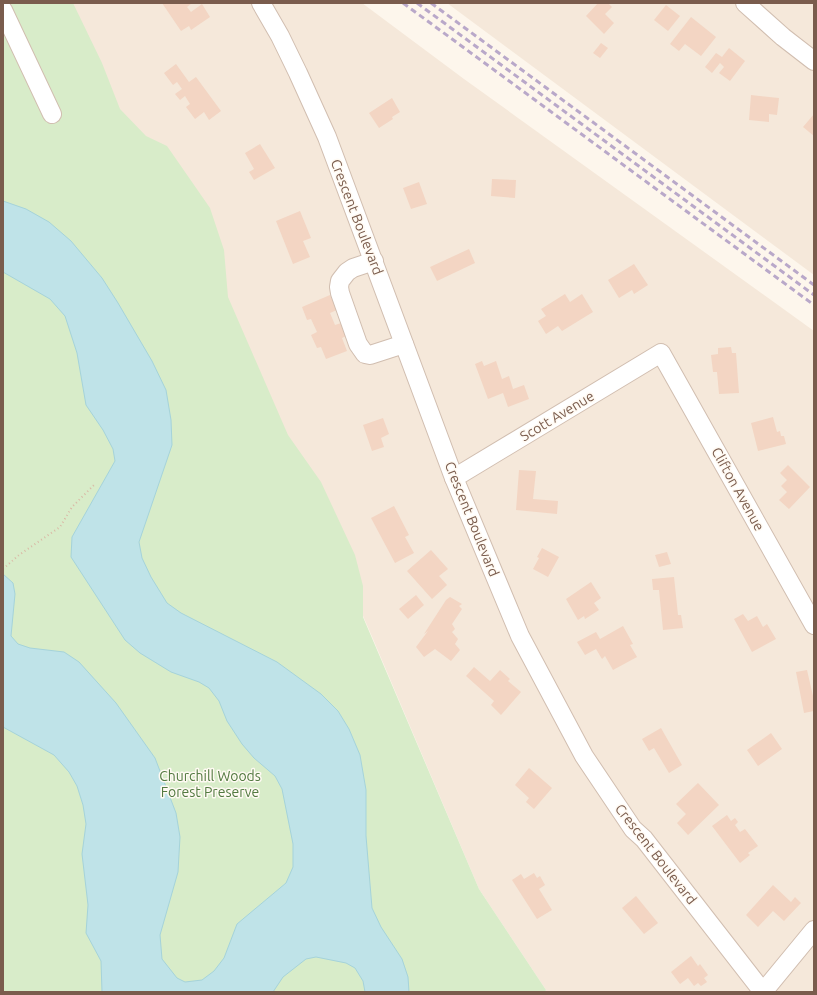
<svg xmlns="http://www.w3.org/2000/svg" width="817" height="995" font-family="Ubuntu,sans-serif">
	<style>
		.residential { fill: #f5e8da }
		.green { fill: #d8ecc9 }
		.water { fill: #bfe3e8; stroke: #a5d3da }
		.building { fill: #f3d5c3 }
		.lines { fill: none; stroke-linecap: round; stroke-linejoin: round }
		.minor-casing { stroke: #d1beb0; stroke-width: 20 }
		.path { stroke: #d9b8a5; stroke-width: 2; stroke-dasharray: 1 3; stroke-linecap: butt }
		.minor { stroke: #fff; stroke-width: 18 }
		.rail { stroke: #b9a8c9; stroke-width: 3; stroke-dasharray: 6 4; stroke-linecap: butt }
		.labels { text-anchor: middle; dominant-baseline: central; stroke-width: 3; stroke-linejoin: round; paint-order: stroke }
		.street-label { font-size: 14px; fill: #7a5c4d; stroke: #fffaf3 }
		.park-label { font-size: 14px; fill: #537a41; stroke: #fffaf3 }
	</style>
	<rect width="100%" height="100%" fill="#fdf6ec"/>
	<g class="residential">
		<polygon points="43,3 362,3 464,79 814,331 814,992 545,992 546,990 479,889 373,639 168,166 143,174"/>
		<polygon points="447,3 814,3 814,275"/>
	</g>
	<polygon class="green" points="3,3 73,3 102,63 120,109 146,136 167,146 210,208 224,250 228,297 288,435 321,482 355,555 363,586 363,617 479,889 546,990 545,992 3,992"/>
	<polygon class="water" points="3,201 26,209 49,222 71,241 102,278 118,303 152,361 166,390 171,420 172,445 139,542 142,558 151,577 167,603 181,613 277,662 321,694 338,711 349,729 360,755 366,790 366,836 372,908 381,927 402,959 408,977 409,992 365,992 363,981 355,968 346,963 316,957 306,959 283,977 273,992 102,992 101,961 86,933 88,905 82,854 86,824 83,805 77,786 69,772 54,755 3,727 3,574 13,583 15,594 11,636 18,644 30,648 64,652 79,662 116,703 155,758 176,813 180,837 178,872 160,935 162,959 177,978 185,982 202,980 214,971 224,958 237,924 286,883 293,867 293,844 282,789 275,776 254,758 242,744 227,721 219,701 209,688 199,682 171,672 140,653 125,640 71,557 72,537 115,461 113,449 103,430 86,405 77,353 65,316 50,299 3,272"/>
	<g class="building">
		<polygon points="162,3 192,3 187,7 191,12 202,4 210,17 191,30 189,26 181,31"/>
		<polygon points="598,3 608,3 612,7 605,14 614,23 604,34 586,16"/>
		<polygon points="666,5 680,16 668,31 654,20"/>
		<polygon points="691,17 716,37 701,56 685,44 679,51 670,44"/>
		<polygon points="601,43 608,48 600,58 593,53"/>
		<polygon points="729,48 745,61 730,81 719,73 724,67 720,63 712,73 705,67 716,53 722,57"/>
		<polygon points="176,64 189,82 196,77 221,111 209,120 204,112 195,119 186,107 190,104 185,96 180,100 175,94 182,89 177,82 173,85 164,73"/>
		<polygon points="751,95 779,98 777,115 769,114 769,122 749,120"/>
		<polygon points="392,98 400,112 392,117 393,119 379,128 369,113"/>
		<polygon points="814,114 814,136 803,127"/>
		<polygon points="260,144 275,168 254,180 249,172 254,169 245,153"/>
		<polygon points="492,179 516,180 515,198 491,196"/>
		<polygon points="419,182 427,204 411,209 403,188"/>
		<polygon points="300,211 311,238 303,241 310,257 293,264 276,221"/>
		<polygon points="469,249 475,263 437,281 430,267"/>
		<polygon points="634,264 648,285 634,294 632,290 619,298 608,280"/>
		<polygon points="565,294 570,302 582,294 593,312 562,331 558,326 546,334 538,321 546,316 541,309"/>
		<polygon points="330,295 337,310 330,313 335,325 341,323 346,336 342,338 347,351 326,359 321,347 317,348 311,335 317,332 311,319 307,320 302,307"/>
		<polygon points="731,347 732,353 736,353 739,393 719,394 717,372 713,372 711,355 718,354 718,348"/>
		<polygon points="482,361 484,366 496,361 502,379 509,376 513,389 524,385 529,399 508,407 503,393 488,399 475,364"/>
		<polygon points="773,417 777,432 780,431 781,436 784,436 786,444 758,451 751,423"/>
		<polygon points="383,418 389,434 381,438 384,447 372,451 363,425"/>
		<polygon points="788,465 810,487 789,509 779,500 787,492 781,486 787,480 780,473"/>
		<polygon points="519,470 536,471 533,499 558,501 557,514 516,510"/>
		<polygon points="394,506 409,535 405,537 414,553 395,563 371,518"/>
		<polygon points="542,548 559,557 548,577 533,569 539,558 537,557"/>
		<polygon points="431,550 448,569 439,576 447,585 432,599 407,571"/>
		<polygon points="667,552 671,564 659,567 655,555"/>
		<polygon points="674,577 678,615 681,615 683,628 663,630 659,590 653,590 652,579"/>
		<polygon points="591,582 601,598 594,603 599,610 585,619 584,616 578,620 566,599"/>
		<polygon points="416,595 424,605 408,619 399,609"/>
		<polygon points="450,597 462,604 459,606 462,609 452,624 455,629 452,632 458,639 455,644 460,650 451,661 435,649 424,657 416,647 428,631 424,634 446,600"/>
		<polygon points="743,614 748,621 757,616 763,627 767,624 776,639 752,652 734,619"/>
		<polygon points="623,626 633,644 630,645 637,657 613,670 605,656 602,659 596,649 585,655 577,642 596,632 600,639"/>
		<polygon points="474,667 490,681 500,670 510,679 508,681 521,692 501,715 491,705 494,701 466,676"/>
		<polygon points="807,670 813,696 814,696 814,711 804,713 796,672"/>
		<polygon points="661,728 682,765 669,773 654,748 649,751 642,739"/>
		<polygon points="771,733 782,749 758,766 747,750"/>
		<polygon points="529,768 552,788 534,809 526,802 529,798 515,785"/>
		<polygon points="698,783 719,805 688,835 677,823 686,814 676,804"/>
		<polygon points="727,815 731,821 735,818 738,822 735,825 740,832 745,829 758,846 748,853 750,855 740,863 712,826"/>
		<polygon points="534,873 537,878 540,876 545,885 539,889 552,910 537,919 512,880 521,874 524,879"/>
		<polygon points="773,885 791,902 795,897 801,903 784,921 773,911 758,927 746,915"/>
		<polygon points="636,896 658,923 644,934 622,908"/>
		<polygon points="691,956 698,966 700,964 708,975 704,978 707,982 701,986 698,983 694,986 688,978 680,984 671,972"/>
	</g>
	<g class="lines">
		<defs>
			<g id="minor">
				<polyline points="261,3 280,36 298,73 327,137 454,478 520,636 584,756 633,829 644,839 763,992"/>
				<polyline points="745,3 783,37 814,61"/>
				<polyline points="3,10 52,114"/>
				<polyline points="374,261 353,268 347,272 340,281 339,287 340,293 358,344 365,354 370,355 404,344"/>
				<polyline points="454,478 661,353 814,625"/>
				<polyline points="763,992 814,930"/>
			</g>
		</defs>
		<use href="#minor" class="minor-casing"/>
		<polyline class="path" points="3,569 19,555 60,527 72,507 95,484"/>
		<use href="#minor" class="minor"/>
		<g class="rail">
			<polyline points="403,3 814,305"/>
			<polyline points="417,3 814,295"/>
			<polyline points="431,3 814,285"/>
		</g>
	</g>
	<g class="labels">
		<g class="street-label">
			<text transform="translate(357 217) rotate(69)">Crescent Boulevard</text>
			<text transform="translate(557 416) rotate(-31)">Scott Avenue</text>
			<text transform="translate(738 489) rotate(61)">Clifton Avenue</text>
			<text transform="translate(472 519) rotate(68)">Crescent Boulevard</text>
			<text transform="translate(656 854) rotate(52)">Crescent Boulevard</text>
		</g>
		<g class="park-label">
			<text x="210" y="776">Churchill Woods<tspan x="210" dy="16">Forest Preserve</tspan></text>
		</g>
	</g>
	<rect width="817" height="995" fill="none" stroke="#7a5c4d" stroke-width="8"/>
</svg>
